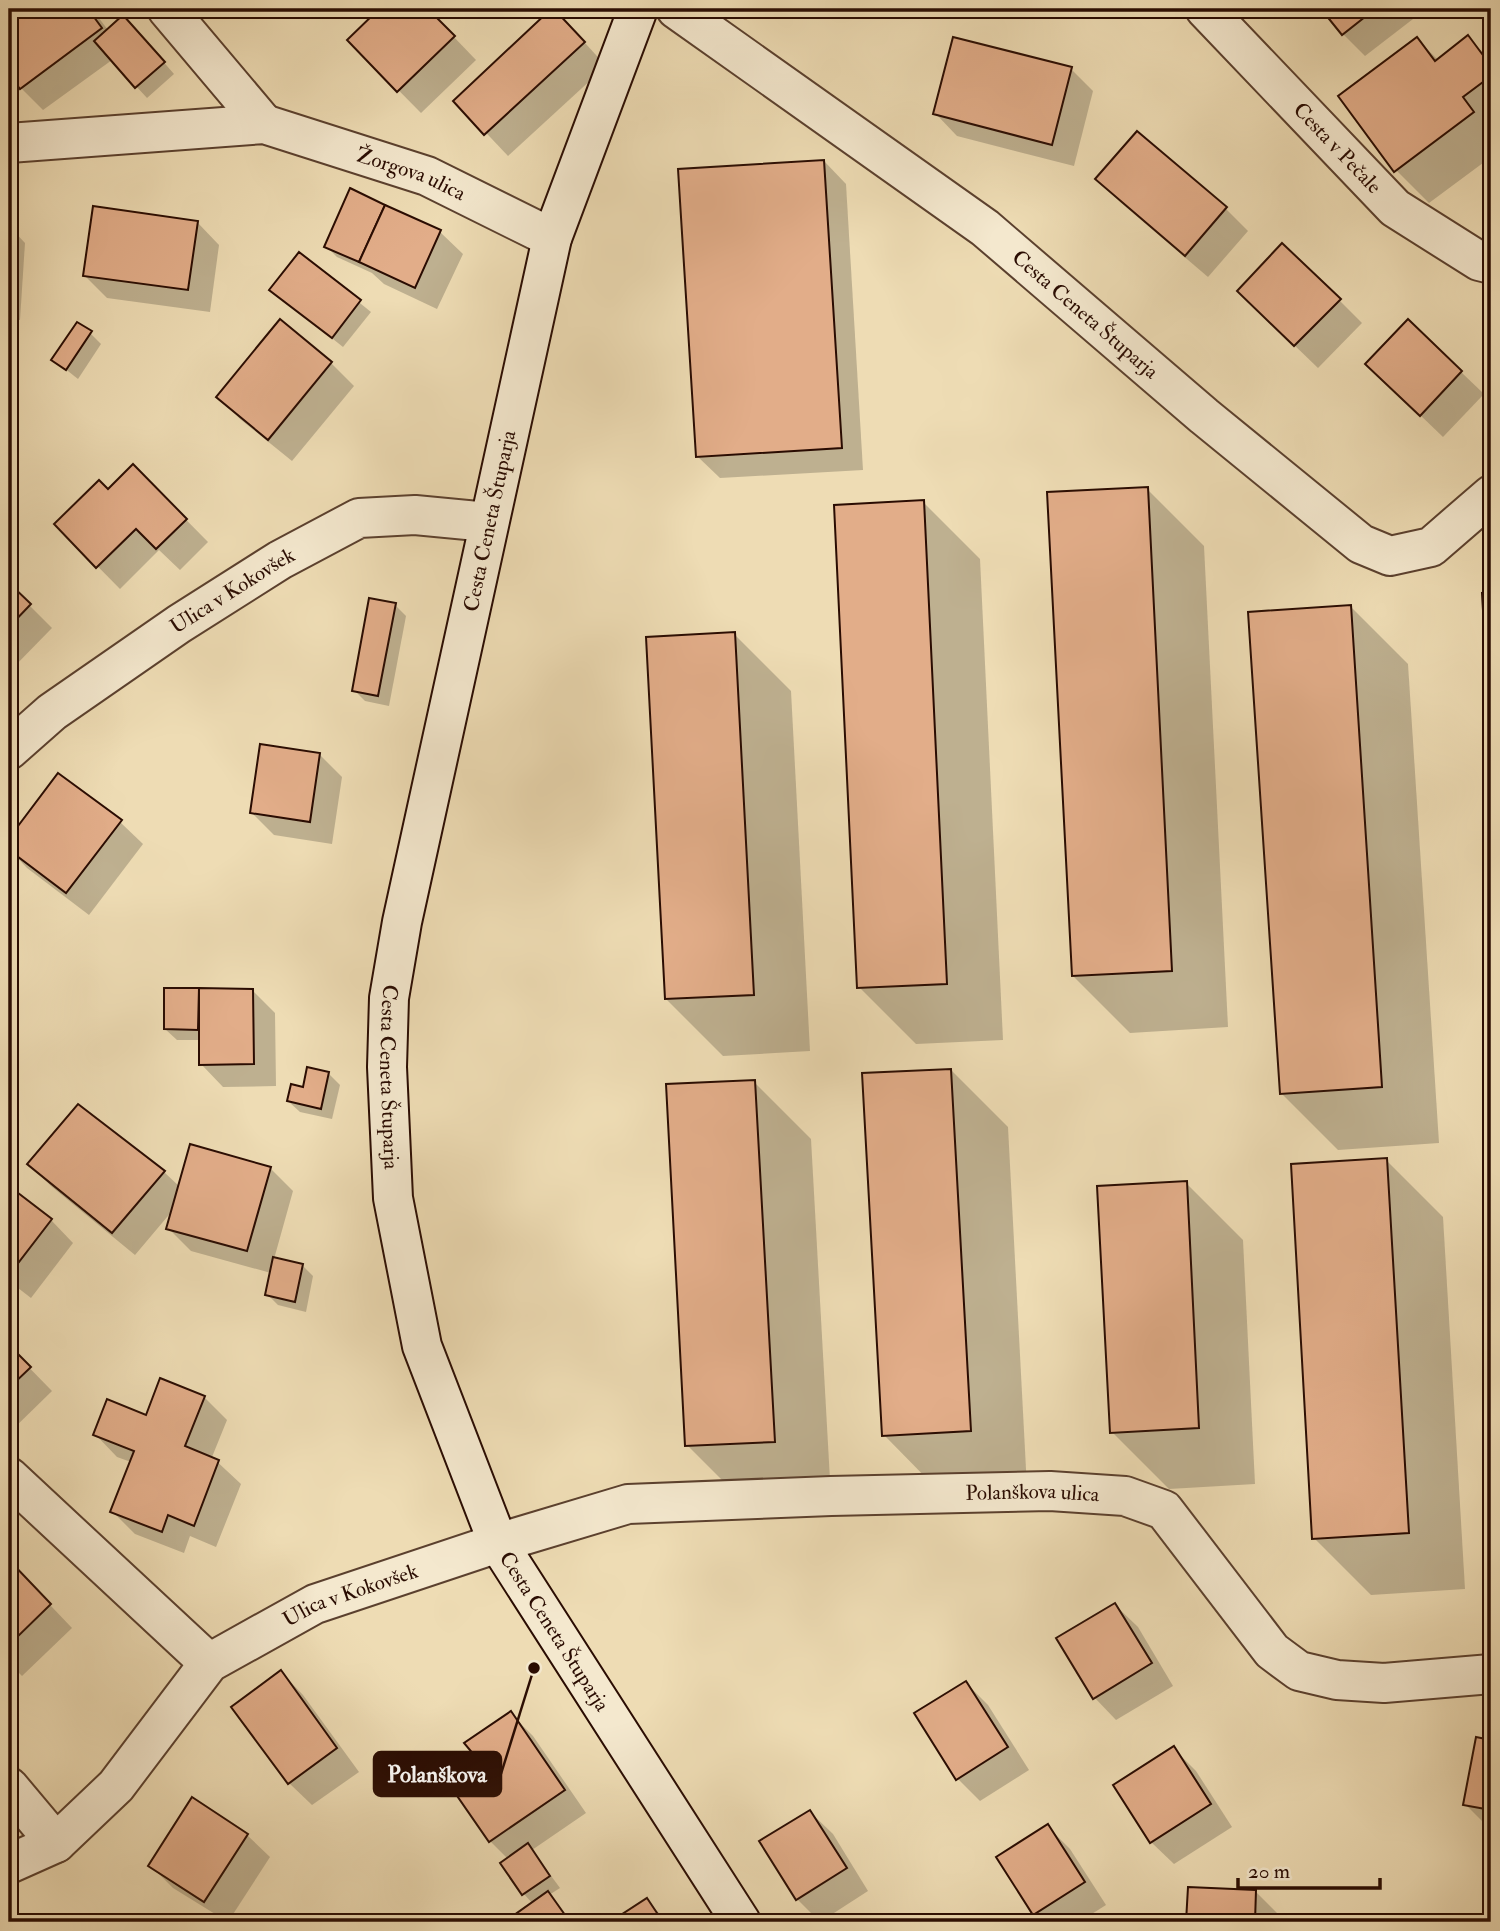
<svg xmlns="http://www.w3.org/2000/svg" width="1500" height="1931" font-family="'IM FELL Double Pica',serif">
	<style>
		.shadow { fill: #0003 }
		.building { fill: #e2ad89; stroke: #2a0c02; stroke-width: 2 }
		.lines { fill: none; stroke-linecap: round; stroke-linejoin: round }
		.street-casing { stroke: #5b402e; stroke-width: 42 }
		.secondary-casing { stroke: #2a0c02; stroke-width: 42 }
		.street { stroke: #f4e8ce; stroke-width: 38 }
		.secondary { stroke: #f4e8ce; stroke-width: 38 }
		.labels { text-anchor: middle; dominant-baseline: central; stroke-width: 5; stroke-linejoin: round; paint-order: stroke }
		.street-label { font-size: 21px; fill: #2a0c02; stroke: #f4e8ce }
		.leader { fill: none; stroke: #2a0c02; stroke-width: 2.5 }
		.callout-dot { fill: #2a0c02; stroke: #f4e8ce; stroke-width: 2.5 }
		.callout { fill: #2a0c02; stroke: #2a0c02; stroke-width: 2.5 }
		.callout-label { font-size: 23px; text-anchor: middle; font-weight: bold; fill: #fff }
	</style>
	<rect width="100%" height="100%" fill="#eedcb4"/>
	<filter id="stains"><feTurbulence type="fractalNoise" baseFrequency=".00286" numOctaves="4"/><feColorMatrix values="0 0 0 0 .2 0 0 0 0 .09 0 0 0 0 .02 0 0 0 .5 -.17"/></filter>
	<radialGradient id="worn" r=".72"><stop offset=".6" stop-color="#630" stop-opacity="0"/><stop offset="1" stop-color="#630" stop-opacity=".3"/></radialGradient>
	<g class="shadow">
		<polygon points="9,9 92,9 108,30 134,28 174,74 147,98 112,60 43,110 21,88 9,72"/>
		<polygon points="250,9 265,9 258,16"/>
		<polygon points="382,9 427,9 476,60 421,113 349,40"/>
		<polygon points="1323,9 1426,9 1365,56 1343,34"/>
		<polygon points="575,32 606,66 508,156 456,101"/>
		<polygon points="1468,37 1491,61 1491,157 1429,203 1396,170 1417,39 1438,60"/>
		<polygon points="1071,69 1093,91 1074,166 957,136 935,113"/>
		<polygon points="824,161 846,184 863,470 720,478 697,456"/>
		<polygon points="1098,179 1225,208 1248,231 1208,277 1120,202"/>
		<polygon points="197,222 219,245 210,312 107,298 84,275"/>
		<polygon points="9,226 25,243 20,320 9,319"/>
		<polygon points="440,232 463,254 437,309 384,284 372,273 337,257 326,246"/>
		<polygon points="299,254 371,312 343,347 272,290"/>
		<polygon points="1339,300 1362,323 1318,368 1261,313"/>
		<polygon points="280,322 331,363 354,386 292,461 240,419 218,396"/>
		<polygon points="90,333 101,344 78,379 54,360"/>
		<polygon points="1461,372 1484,394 1443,437 1390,386"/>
		<polygon points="133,466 208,542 180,570 159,550 120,589 56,524 108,491"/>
		<polygon points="1147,489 1204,546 1228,1027 1130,1033 1073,976"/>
		<polygon points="923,502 980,559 1003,1040 916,1044 859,987"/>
		<polygon points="9,585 52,628 9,672"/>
		<polygon points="1491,594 1491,722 1484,595"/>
		<polygon points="395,605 406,616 389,706 365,701 354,690"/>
		<polygon points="1351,607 1408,664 1439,1143 1338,1150 1281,1093"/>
		<polygon points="734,634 791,691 810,1051 723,1056 666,999"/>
		<polygon points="320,755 342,777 332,844 274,835 251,812"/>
		<polygon points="59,776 120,822 143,844 89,915 27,868 9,849 9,840"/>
		<polygon points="166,990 252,990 275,1013 276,1086 223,1087 201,1064 201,1040 177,1040 165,1029"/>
		<polygon points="951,1070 1008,1127 1027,1488 940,1492 884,1435"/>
		<polygon points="329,1074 340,1085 332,1119 300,1112 288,1101"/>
		<polygon points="754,1082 811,1139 831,1498 744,1502 687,1445"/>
		<polygon points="1386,1160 1443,1217 1465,1589 1371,1595 1314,1538"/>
		<polygon points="29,1164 164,1172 180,1187 270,1168 293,1191 274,1259 302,1265 313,1276 306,1312 278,1305 267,1294 271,1273 191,1251 168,1228 173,1210 135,1255 51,1186"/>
		<polygon points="1186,1183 1243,1240 1255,1484 1169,1489 1112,1432"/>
		<polygon points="9,1189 51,1220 73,1243 31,1298 9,1281"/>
		<polygon points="9,1347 52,1391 9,1433"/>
		<polygon points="204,1397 227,1420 212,1457 241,1484 216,1547 190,1536 184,1553 135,1534 112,1511 131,1462 117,1457 95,1434"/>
		<polygon points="9,1562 72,1628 22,1676 9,1663"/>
		<polygon points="1115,1605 1138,1627 1173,1686 1116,1720 1094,1697"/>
		<polygon points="281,1672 303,1695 359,1772 312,1805 289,1783"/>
		<polygon points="966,1683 988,1705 1029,1770 980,1801 958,1779"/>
		<polygon points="510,1713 533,1736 586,1813 532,1850 560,1888 549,1895 571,1922 516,1922 513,1918 533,1904 524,1894 508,1859 490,1841 477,1757"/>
		<polygon points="1478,1739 1491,1741 1491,1830 1465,1804"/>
		<polygon points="1174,1749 1196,1771 1232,1827 1174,1864 1151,1842"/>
		<polygon points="810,1812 833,1834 868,1891 820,1922 797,1899"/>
		<polygon points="1047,1826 1070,1849 1106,1905 1079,1922 1043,1922 1034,1914"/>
		<polygon points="247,1835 270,1857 228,1922 173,1888 150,1865"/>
		<polygon points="1190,1889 1255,1891 1278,1914 1278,1922 1188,1922"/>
		<polygon points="646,1900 668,1922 613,1922"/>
	</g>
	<g class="building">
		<polygon points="9,9 88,9 102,28 20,89 9,74"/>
		<polygon points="379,9 428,9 455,36 397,92 347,40"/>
		<polygon points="551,9 554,9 585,42 484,135 453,101"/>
		<polygon points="1321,9 1375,9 1342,35"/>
		<polygon points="123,15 165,62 135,88 94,41"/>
		<polygon points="1468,35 1491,66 1491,76 1463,97 1474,112 1394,172 1338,96 1417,37 1435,61"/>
		<polygon points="953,37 1072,67 1052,145 933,114"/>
		<polygon points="1137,131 1227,207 1185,256 1095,179"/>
		<polygon points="824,160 842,448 696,457 678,169"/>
		<polygon points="350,188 385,205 359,262 324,247"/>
		<polygon points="385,205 441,230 415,288 359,262"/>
		<polygon points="93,206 198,221 188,290 83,276"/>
		<polygon points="1282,243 1341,299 1294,346 1237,291"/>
		<polygon points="299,252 361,300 332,338 269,290"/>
		<polygon points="280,319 332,362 268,440 216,397"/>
		<polygon points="1408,319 1462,371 1420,416 1365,364"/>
		<polygon points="77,322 92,331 66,370 51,360"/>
		<polygon points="133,464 187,519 156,549 136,529 96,568 54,524 99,480 108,489"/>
		<polygon points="1148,487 1172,971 1072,976 1047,492"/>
		<polygon points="924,500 947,984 857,988 834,505"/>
		<polygon points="9,583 31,604 9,627"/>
		<polygon points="1491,592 1491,752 1482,593"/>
		<polygon points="369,598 396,603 378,696 352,691"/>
		<polygon points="1351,605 1382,1087 1280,1094 1248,612"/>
		<polygon points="735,632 754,995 665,999 646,637"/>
		<polygon points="260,744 320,753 310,822 250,813"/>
		<polygon points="58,773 122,820 66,893 9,850 9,838"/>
		<polygon points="164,988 199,988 198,1030 164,1029"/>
		<polygon points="199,988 253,989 254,1064 199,1065"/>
		<polygon points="307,1067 329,1072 321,1109 287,1101 291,1084 303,1087"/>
		<polygon points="951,1069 971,1431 882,1436 862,1073"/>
		<polygon points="755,1080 775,1442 685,1446 666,1084"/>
		<polygon points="78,1104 165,1171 112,1233 27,1164"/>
		<polygon points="190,1144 271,1167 247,1251 166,1229"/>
		<polygon points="1387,1158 1409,1533 1312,1539 1291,1164"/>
		<polygon points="1187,1181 1199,1428 1110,1433 1097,1186"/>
		<polygon points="9,1186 52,1219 9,1275"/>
		<polygon points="273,1257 303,1264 295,1302 265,1295"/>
		<polygon points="9,1345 31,1367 9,1388"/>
		<polygon points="160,1378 205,1396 185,1446 219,1460 194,1526 168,1515 162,1532 110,1512 134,1451 93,1435 107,1399 146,1415"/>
		<polygon points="9,1560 51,1604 9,1645"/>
		<polygon points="1115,1603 1152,1663 1093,1699 1056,1638"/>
		<polygon points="281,1670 337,1748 288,1784 231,1707"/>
		<polygon points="966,1681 1008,1747 956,1780 914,1713"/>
		<polygon points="511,1711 565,1790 489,1842 444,1777 475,1756 464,1743"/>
		<polygon points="1476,1737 1491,1740 1491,1810 1463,1805"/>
		<polygon points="1174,1746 1211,1804 1150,1843 1113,1785"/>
		<polygon points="192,1797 248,1834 204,1902 148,1866"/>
		<polygon points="810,1810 847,1868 796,1900 759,1841"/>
		<polygon points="1048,1824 1085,1882 1033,1915 996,1857"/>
		<polygon points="528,1843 550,1876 522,1895 500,1863"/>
		<polygon points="1188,1887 1256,1890 1255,1922 1186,1922"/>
		<polygon points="548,1891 570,1922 514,1922 510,1918"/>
		<polygon points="647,1898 663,1922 610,1922"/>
	</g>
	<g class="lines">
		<defs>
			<g id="street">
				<polyline points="167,9 264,124"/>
				<path id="s1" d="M 676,9 L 985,228 L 1204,416 L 1361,544 L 1390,556 L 1431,547 L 1491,495"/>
				<path id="s2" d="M 1205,9 L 1395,208 L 1479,261 L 1491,264"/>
				<path id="s3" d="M 9,143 L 264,124 L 427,176 L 552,238"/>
				<path id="s4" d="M 9,750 L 52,712 L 179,624 L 280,560 L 359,518 L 415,515 L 488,522"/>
				<polyline points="9,1477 209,1663"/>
				<polyline points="9,1787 56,1843"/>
				<path id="s5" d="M 9,1864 L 56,1843 L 116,1786 L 209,1663 L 315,1604 L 498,1543 L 628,1504 L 831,1496 L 1050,1491 L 1125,1496 L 1164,1510 L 1272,1651 L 1299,1671 L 1337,1680 L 1384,1683 L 1491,1674"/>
			</g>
			<g id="secondary">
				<path id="s6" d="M 638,9 L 552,238 L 402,922 L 389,998 L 387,1067 L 393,1198 L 422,1346 L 498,1543 L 741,1922"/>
			</g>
		</defs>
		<use href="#street" class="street-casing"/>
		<use href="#secondary" class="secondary-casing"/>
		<use href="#street" class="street"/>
		<use href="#secondary" class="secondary"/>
	</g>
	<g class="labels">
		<g class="street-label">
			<text stroke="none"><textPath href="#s2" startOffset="192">Cesta v Pečale</textPath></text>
			<text stroke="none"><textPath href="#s3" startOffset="411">Žorgova ulica</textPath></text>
			<text stroke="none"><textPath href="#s1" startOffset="511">Cesta Ceneta Štuparja</textPath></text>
			<text transform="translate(490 521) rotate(-78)">Cesta Ceneta Štuparja</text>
			<text stroke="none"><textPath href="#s4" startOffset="275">Ulica v Kokovšek</textPath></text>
			<text stroke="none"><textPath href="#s6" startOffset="1101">Cesta Ceneta Štuparja</textPath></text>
			<text stroke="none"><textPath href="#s5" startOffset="1143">Polanškova ulica</textPath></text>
			<text stroke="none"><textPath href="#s5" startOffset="446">Ulica v Kokovšek</textPath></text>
			<text stroke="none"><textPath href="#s6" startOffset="1689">Cesta Ceneta Štuparja</textPath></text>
		</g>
	</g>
	<path class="leader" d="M534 1668L501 1774"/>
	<circle class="callout-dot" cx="534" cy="1668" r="7"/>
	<rect class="callout" x="374" y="1752" width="127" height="44" rx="7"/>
	<g class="callout-label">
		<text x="437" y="1782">Polanškova</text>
	</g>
	<rect width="1500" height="1931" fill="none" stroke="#eedcb4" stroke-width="35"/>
	<rect x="10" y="10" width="1479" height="1910" fill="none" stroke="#2a0c02" stroke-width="3.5"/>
	<rect x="18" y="18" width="1465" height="1896" fill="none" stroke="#2a0c02" stroke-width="2"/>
	<path d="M1238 1878v10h142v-10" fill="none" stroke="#2a0c02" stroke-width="3.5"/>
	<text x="1248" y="1878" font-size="21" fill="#2a0c02" stroke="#f4e8ce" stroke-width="5" paint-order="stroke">20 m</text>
	<rect width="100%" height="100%" filter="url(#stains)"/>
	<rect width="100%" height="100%" fill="url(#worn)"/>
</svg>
